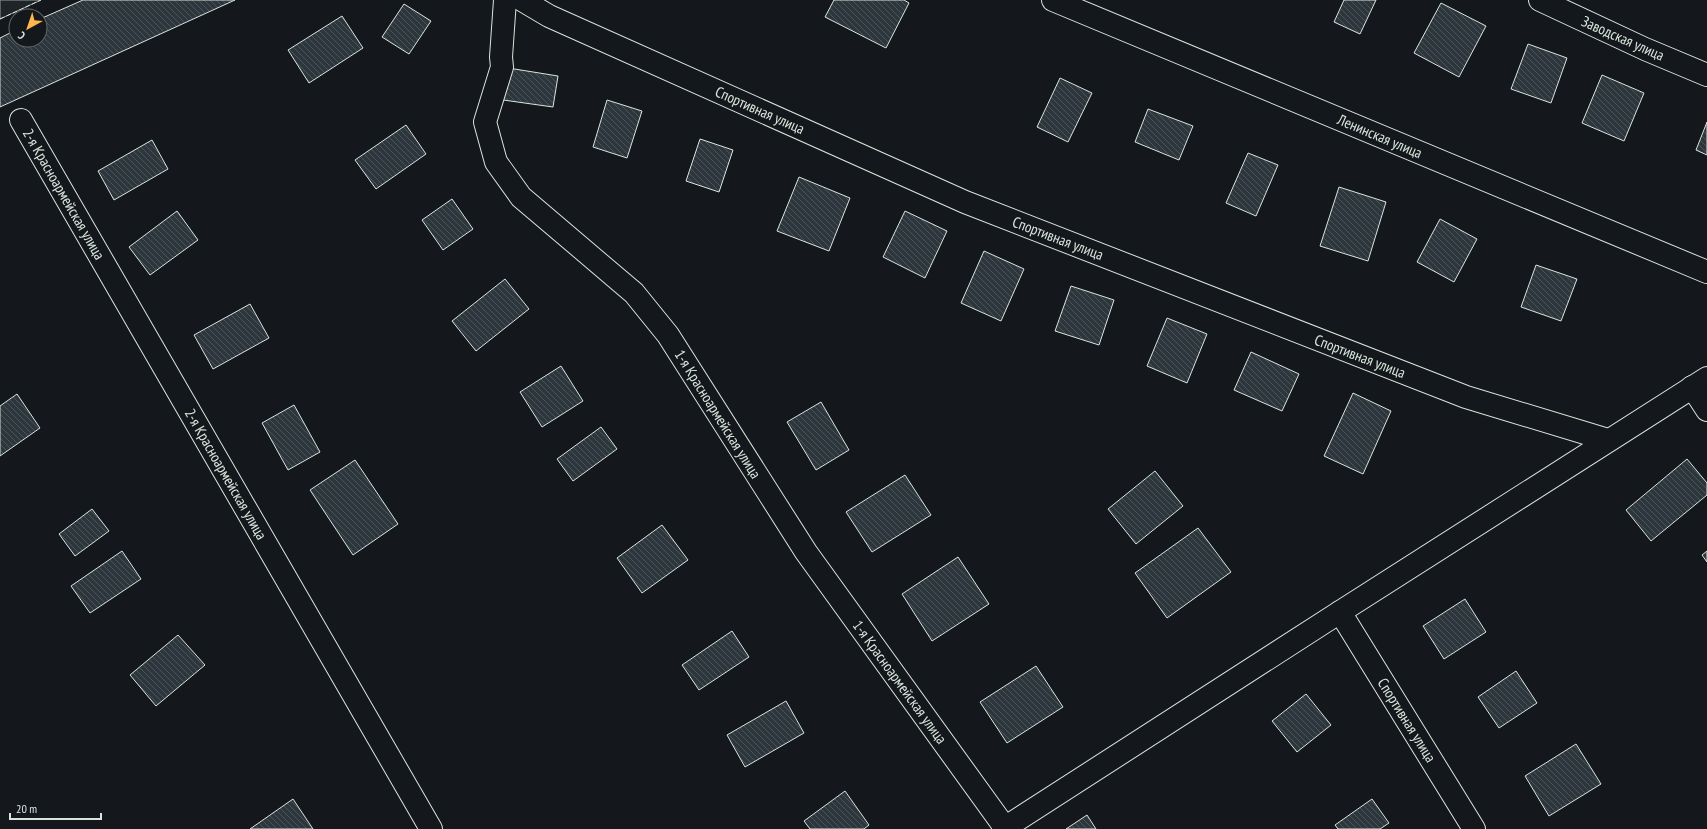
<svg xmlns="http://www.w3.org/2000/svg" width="1707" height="829" font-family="'PT Sans Narrow',sans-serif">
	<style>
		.green { fill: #202428; stroke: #939e99 }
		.building { fill: url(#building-back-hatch); stroke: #d8e6dc }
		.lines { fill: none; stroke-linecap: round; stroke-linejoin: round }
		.minor-casing { stroke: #d8e6dc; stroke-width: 24 }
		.minor { stroke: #14181c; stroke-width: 22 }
		.fence { stroke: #d8e6dc; stroke-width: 1; stroke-dasharray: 5 2; stroke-linecap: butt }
		.labels { text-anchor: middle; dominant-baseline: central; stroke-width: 3; stroke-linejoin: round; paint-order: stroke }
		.street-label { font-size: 15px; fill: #d8e6dc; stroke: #14181c }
	</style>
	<defs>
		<pattern id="building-back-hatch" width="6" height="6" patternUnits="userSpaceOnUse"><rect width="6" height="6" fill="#2c363c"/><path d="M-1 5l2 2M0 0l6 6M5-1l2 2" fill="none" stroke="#4a5358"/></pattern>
	</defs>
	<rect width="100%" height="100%" fill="#14181c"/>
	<polygon class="green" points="0,0 41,0 0,19"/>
	<g class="building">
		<polygon points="83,0 235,0 0,107 0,38 16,30 16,40 40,40 40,19"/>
		<polygon points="834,0 904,0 909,3 886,48 825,17"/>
		<polygon points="1344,0 1376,0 1360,34 1334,22"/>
		<polygon points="1441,3 1486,26 1459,77 1414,53"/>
		<polygon points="404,4 431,21 409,54 382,37"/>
		<polygon points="342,16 363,48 309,83 288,50"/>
		<polygon points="1528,44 1567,58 1551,103 1511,89"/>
		<polygon points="502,67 558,76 553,107 496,99"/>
		<polygon points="1602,75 1644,93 1624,141 1582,123"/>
		<polygon points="1060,78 1092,93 1068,142 1037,127"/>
		<polygon points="607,100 642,111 627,158 593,147"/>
		<polygon points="1148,109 1193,126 1179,160 1135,142"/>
		<polygon points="1707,122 1707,155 1696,150"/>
		<polygon points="406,125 426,154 376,189 355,160"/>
		<polygon points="700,139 733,150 719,192 686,181"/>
		<polygon points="152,140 168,169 114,200 98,171"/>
		<polygon points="1248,153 1278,165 1256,216 1226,203"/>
		<polygon points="799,177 850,198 829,251 777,231"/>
		<polygon points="1339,187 1386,202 1368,261 1320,246"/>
		<polygon points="452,199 473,229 443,250 422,220"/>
		<polygon points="177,211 198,240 150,275 129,247"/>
		<polygon points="905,211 947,231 925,278 883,257"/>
		<polygon points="1440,219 1477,239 1454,282 1417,262"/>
		<polygon points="984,251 1024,269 1001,321 961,303"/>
		<polygon points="1536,265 1577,279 1561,321 1521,307"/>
		<polygon points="505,279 529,309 476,351 452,321"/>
		<polygon points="1071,286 1114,300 1099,345 1055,331"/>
		<polygon points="250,304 269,338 213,369 194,335"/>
		<polygon points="1167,318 1207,334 1187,383 1147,366"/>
		<polygon points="1251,352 1299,374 1282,411 1234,390"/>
		<polygon points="561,366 583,401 542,427 520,392"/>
		<polygon points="1353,393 1391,411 1363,474 1324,456"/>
		<polygon points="17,394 40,428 0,456 0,406"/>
		<polygon points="821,402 849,450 816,470 787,422"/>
		<polygon points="294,405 320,452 288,470 262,423"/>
		<polygon points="601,427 617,449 573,481 557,459"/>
		<polygon points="1687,459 1707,483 1707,495 1651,541 1626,510"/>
		<polygon points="355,460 398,524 353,555 310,490"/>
		<polygon points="1155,471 1183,506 1136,544 1108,509"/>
		<polygon points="905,475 931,515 872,552 846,512"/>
		<polygon points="92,509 109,531 75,556 59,534"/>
		<polygon points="662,525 688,560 642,593 617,558"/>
		<polygon points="1198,528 1231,572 1167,618 1135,573"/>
		<polygon points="122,551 141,579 90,613 71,586"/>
		<polygon points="1707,551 1707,562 1702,555"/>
		<polygon points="958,557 989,604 932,641 902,594"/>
		<polygon points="1465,599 1486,632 1444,659 1423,626"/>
		<polygon points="732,631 749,657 699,690 682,665"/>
		<polygon points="178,635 205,665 156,706 130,675"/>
		<polygon points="1036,666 1063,707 1007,743 980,702"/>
		<polygon points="1516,671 1537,703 1499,728 1478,697"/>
		<polygon points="1306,694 1331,725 1297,752 1272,721"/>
		<polygon points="786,701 804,733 745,767 727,735"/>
		<polygon points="1576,744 1601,784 1549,816 1525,776"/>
		<polygon points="845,791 869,825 864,829 810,829 804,821"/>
		<polygon points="293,799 313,829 250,829"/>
		<polygon points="1372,799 1389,823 1380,829 1338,829 1335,825"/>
		<polygon points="1087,815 1096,829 1066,829"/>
	</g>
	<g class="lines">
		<defs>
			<g id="minor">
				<polyline points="505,0 501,57 502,67 485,122 496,162 521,197 634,293 668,335 806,552 1006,829"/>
				<polyline points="522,0 549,16 965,202 1466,397 1608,440"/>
				<polyline points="1053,0 1707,272"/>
				<polyline points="1540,0 1645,49 1707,75"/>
				<polyline points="21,120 431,829"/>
				<polyline points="1692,387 1707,410"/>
				<polyline points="1340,612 1474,829"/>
				<polyline points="1003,829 1340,612 1707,378"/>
			</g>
		</defs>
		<use href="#minor" class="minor-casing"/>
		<use href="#minor" class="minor"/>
		<polyline class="fence" points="0,19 41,0"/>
	</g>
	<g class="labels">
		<g class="street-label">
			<text transform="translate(1623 38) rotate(24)">Заводская улица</text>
			<text transform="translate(760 110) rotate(24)">Спортивная улица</text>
			<text transform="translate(1380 136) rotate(23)">Ленинская улица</text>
			<text transform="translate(64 194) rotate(60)">2-я Красноармейская улица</text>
			<text transform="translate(1058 238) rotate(21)">Спортивная улица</text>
			<text transform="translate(1360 356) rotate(21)">Спортивная улица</text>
			<text transform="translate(718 414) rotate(58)">1-я Красноармейская улица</text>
			<text transform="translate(226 474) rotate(60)">2-я Красноармейская улица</text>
			<text transform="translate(900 682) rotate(54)">1-я Красноармейская улица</text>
			<text transform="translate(1407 720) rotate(58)">Спортивная улица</text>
		</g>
	</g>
	<g transform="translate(28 28) rotate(220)"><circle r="19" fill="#14181c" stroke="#626a69"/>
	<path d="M0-3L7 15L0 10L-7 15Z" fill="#ffb74d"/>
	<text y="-6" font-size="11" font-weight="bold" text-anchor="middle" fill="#d8e6dc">С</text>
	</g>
	<path d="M10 813v6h91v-6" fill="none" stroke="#d8e6dc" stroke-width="2"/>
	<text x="16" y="813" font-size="12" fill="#d8e6dc" stroke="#14181c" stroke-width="3" paint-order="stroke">20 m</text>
</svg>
